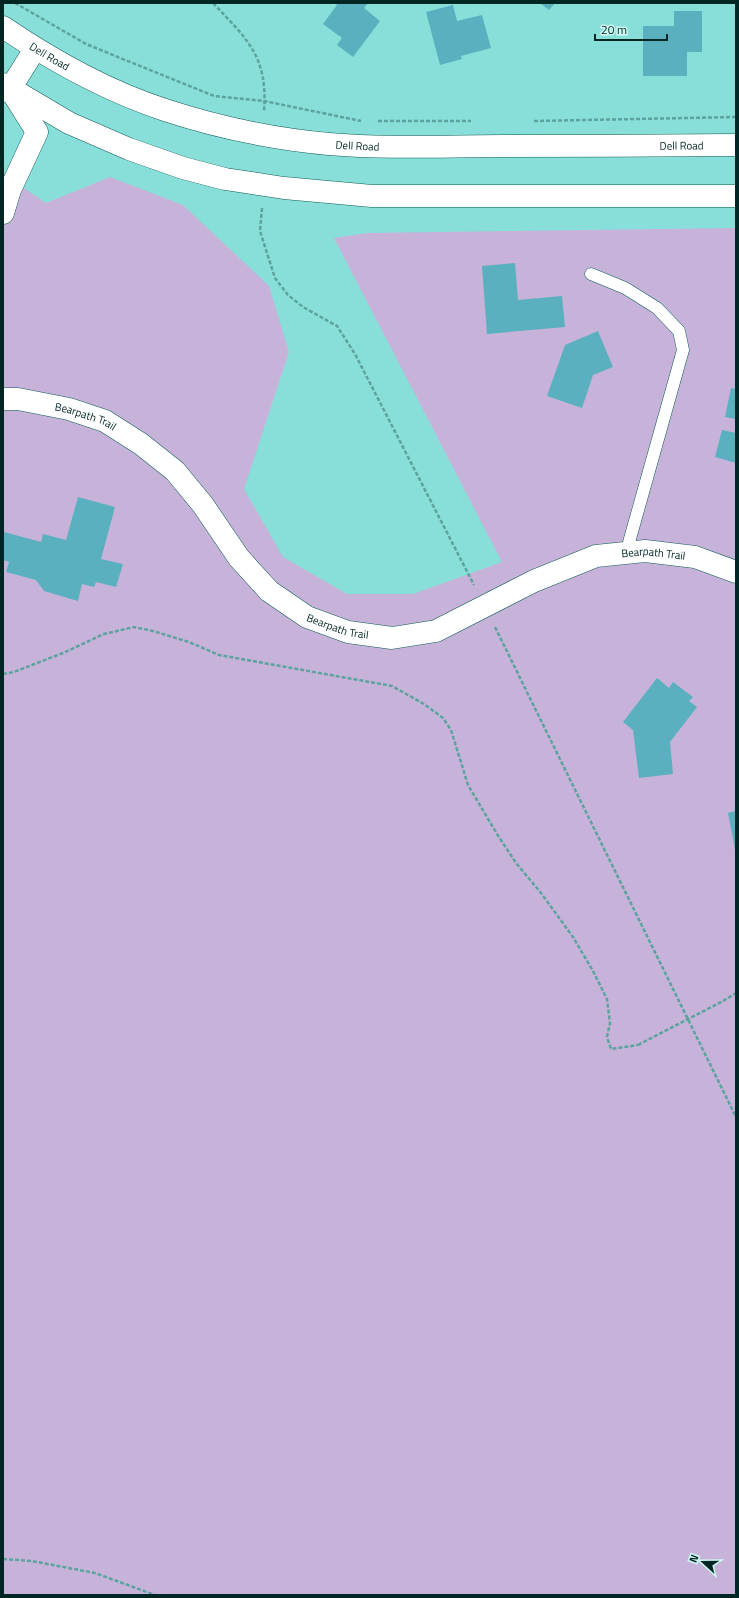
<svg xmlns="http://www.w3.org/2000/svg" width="739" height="1598" font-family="'Titillium Web',sans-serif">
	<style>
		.green { fill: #c7b3d9 }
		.building { fill: #5ab0be }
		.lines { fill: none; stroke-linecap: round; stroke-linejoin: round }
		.service-casing { stroke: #0e5a56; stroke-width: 13 }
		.minor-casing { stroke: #0e5a56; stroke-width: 23 }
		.secondary-casing { stroke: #0e5a56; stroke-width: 23 }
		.path { stroke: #5ca39f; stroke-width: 2.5; stroke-dasharray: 4 2; stroke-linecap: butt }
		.service { stroke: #fff; stroke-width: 12 }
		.minor { stroke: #fff; stroke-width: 22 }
		.secondary { stroke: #fff; stroke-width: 22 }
		.path-bridge { stroke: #5ca39f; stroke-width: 2.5; stroke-dasharray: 4 2; stroke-linecap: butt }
		.labels { text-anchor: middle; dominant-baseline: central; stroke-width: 3; stroke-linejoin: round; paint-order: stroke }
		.street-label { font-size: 11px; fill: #002624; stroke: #cef8f4 }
	</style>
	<rect width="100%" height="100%" fill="#88dfd9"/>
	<polygon class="green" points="3,174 46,203 110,177 183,205 269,286 289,352 244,489 283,557 347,594 413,594 502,562 334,238 367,233 736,228 736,1595 3,1595"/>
	<g class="building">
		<polygon points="334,3 368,3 364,8 380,21 353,57 337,45 342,38 323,24 337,5"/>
		<polygon points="540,3 555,3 549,10"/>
		<polygon points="453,5 457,21 482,15 491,48 461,56 462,59 440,65 426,12"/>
		<polygon points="674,11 702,11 702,52 687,52 687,76 643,76 643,26 674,26"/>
		<polygon points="515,263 518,300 562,296 565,327 487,334 482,266"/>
		<polygon points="598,331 613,367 593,375 582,408 547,396 565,345"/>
		<polygon points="731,388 736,389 736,419 725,417"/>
		<polygon points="722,430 736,433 736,463 715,457"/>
		<polygon points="78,497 115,507 101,559 123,564 116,587 96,582 94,587 82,584 78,601 44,591 36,580 6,572 9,562 3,560 4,532 41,542 43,534 66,540"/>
		<polygon points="657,678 669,688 673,682 693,697 689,701 697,707 670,742 673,774 639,778 633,730 623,722"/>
		<polygon points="736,811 736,849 735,849 728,813"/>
	</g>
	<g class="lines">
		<defs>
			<polyline id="service" points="591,274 625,288 657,308 679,331 683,350 626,553"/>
			<g id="minor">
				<polyline points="3,91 10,89 35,49"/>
				<polyline points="3,213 10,190 37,132 10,89"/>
				<path id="s1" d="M 3,399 L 18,399 L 69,409 L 105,421 L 141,444 L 175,471 L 203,505 L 239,558 L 269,591 L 307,617 L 348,632 L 392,638 L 436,631 L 534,581 L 596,556 L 645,551 L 695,557 L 736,572"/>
			</g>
			<g id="secondary">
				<path id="s2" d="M 3,27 C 53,61 107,91 165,110 C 217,127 274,139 329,144 C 387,149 446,146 504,146 C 581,146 659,146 736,145"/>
				<polyline points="3,84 69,123 129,149 183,168 225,179 284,188 372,196 736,196"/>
			</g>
		</defs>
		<use href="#service" class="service-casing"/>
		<use href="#minor" class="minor-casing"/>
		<use href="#secondary" class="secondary-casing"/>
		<g class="path">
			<polyline points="15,3 86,44 214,96 264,101 361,121"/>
			<path d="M 213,3 C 248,40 268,57 264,111"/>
			<polyline points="378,121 471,121"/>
			<polyline points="534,121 736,117"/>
			<polyline points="262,208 260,231 275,278 288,295 303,307 337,326 355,354 474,585"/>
			<polyline points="495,627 736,1117"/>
			<polyline points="3,674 14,672 63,653 104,634 134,627 153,631 189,642 219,655 392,686 424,704 443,718 451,730 468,785 497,834 516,863 541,893 573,937 593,971 607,999 610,1023 607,1037 611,1049 638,1045"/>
			<polyline points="723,1001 736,993"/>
			<polyline points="3,1559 32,1561 95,1573 155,1595"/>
		</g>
		<use href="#service" class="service"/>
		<use href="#minor" class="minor"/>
		<use href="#secondary" class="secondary"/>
		<polyline class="path-bridge" points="638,1045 723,1001"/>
	</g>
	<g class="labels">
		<g class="street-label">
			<text stroke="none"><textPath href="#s2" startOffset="55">Dell Road</textPath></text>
			<text stroke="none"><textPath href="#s2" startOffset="379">Dell Road</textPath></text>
			<text stroke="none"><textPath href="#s2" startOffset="703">Dell Road</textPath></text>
			<text stroke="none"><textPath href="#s1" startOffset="85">Bearpath Trail</textPath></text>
			<text stroke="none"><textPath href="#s1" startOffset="757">Bearpath Trail</textPath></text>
			<text stroke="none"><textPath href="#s1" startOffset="422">Bearpath Trail</textPath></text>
		</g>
	</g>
	<rect width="739" height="1598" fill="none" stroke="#002624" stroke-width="8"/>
	<g transform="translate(703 1562) rotate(291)" stroke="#cef8f4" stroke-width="3" paint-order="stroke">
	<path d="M0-3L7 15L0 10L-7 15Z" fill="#002624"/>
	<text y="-6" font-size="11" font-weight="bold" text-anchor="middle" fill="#002624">N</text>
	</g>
	<path d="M595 34v6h72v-6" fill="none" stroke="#002624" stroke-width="2"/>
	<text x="601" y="34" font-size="12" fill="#002624" stroke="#cef8f4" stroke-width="3" paint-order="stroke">20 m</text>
</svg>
